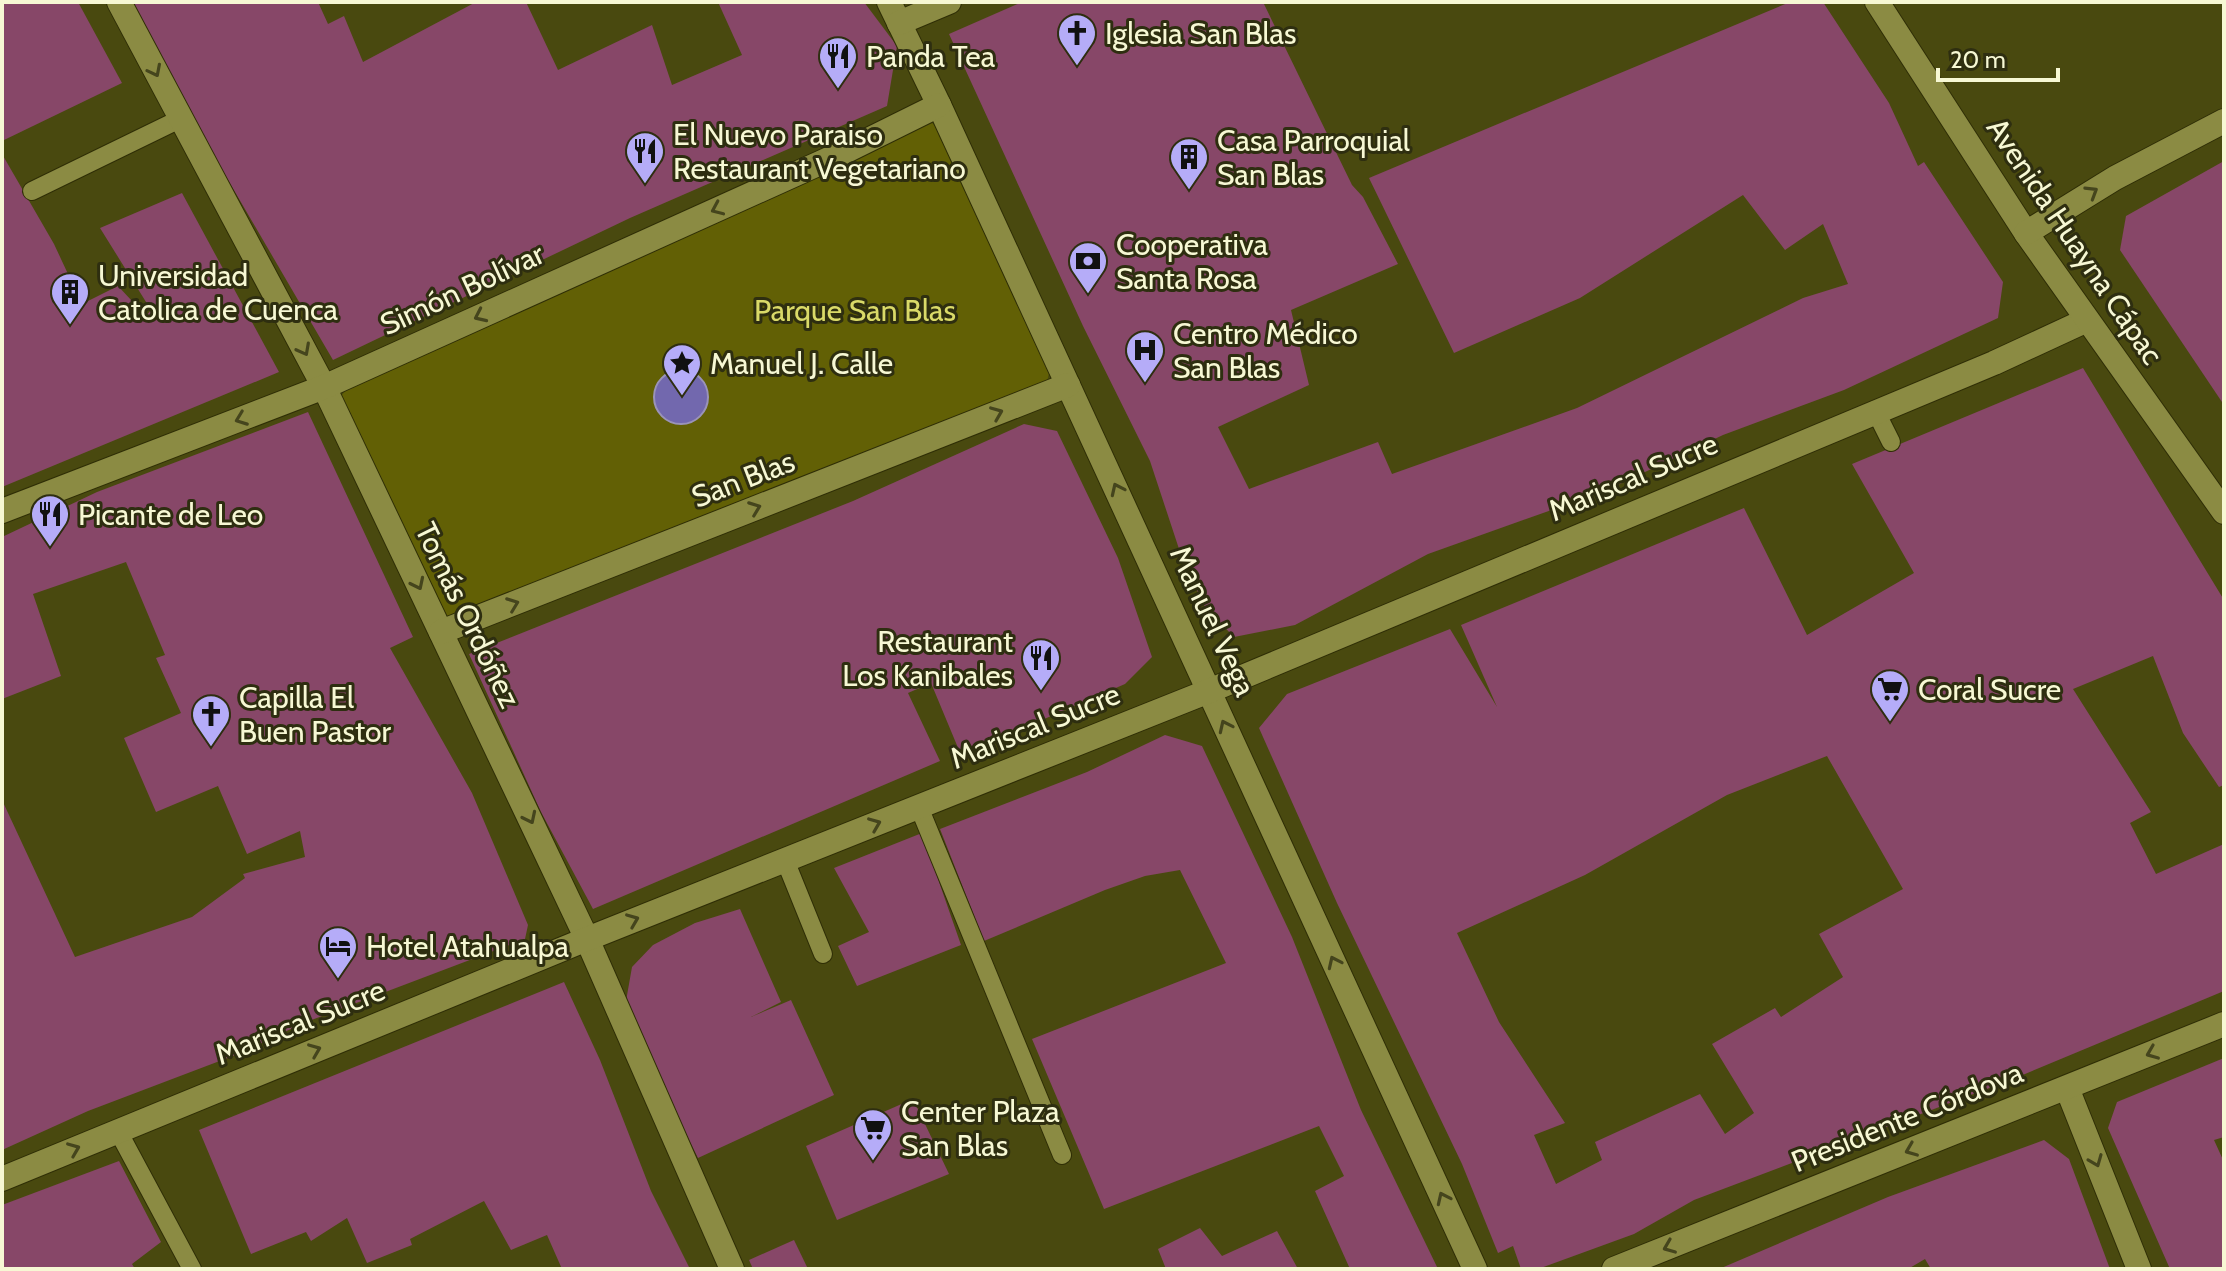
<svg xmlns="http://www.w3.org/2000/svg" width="2226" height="1271" font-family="Cabin,sans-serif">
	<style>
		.green { fill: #626005 }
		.water { fill: #7268ae; stroke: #9a93b9; stroke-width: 2 }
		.building { fill: #874768; fill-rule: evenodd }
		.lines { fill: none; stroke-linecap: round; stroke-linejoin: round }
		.lane-casing { stroke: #2f2e06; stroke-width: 20 }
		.street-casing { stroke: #2f2e06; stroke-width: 26 }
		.secondary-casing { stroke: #2f2e06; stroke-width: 26 }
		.lane { stroke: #8b8b43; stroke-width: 18 }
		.street { stroke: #8b8b43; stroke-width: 24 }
		.secondary { stroke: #8b8b43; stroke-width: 24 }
		.oneway { stroke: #45451d }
		.labels { text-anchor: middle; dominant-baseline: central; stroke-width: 6; stroke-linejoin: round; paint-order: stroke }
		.poi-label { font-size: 30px; fill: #f7f8d4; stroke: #2e2e10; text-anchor: start }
		.street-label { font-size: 30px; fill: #f7f8d4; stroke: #2e2e10 }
		.park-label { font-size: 30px; fill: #dada68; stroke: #2e2e10 }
	</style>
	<rect width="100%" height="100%" fill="#49490f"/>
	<polygon class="green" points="932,123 939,129 1049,373 1047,382 446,618 341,396 348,388 922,124"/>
	<circle class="water" cx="681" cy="397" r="27"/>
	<g class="building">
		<polygon points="2,2 78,2 122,83 2,141"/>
		<polygon points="133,2 318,2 328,24 344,16 363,62 476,2 526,2 558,70 652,25 672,85 742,55 718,2 864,2 897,46 887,106 630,218 333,360 214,156"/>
		<polygon points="1022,2 1263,2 1352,185 1363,197 1398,264 1291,310 1309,385 1218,427 1249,489 1378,442 1392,474 1577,408 1803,298 1848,284 1823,224 1785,250 1743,195 1580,298 1454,353 1369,178 1790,2 1823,2 1889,103 1918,166 1924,162 2003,282 1998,318 1844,390 1723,435 1605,491 1428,554 1295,625 1234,637 1205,607 1183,561 1150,461 1083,326 949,34"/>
		<polygon points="2,154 54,244 82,304 118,286 146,316 151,310 100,228 182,193 279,372 2,487"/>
		<polygon points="2224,161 2224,405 2120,250 2126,216"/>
		<path d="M 2083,368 L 2224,600 L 2224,785 L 2219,787 L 2183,733 L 2153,656 L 2073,689 L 2151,812 L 2130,823 L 2156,874 L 2224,844 L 2224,991 L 2013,1079 L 1694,1200 L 1634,1234 L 1538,1269 L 1521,1269 L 1513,1246 L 1498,1253 L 1462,1164 L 1337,903 L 1259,728 L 1287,694 L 1450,629 L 1497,707 L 1461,625 L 1744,508 L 1807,635 L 1914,573 L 1852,464 ZM 1827,756 L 1903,889 L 1819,934 L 1843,977 L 1781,1017 L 1775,1008 L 1712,1044 L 1754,1113 L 1725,1134 L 1700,1094 L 1595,1142 L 1602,1160 L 1556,1184 L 1534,1135 L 1565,1123 L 1499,1022 L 1457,933 L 1585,875 L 1727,795 Z"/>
		<polygon points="308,412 413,637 390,648 472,793 528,925 525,939 301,1024 246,1051 88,1111 2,1150 2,800 75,957 192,917 245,878 243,874 305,857 300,831 247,854 218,786 156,812 124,738 181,713 156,658 165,655 126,562 33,594 61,676 2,699 2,537 97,492"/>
		<polygon points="1024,424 1057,431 1118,558 1152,657 1125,684 961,755 931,683 908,693 940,761 593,909 541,812 469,654 853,501"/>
		<polygon points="1165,735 1202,746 1292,937 1361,1110 1438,1269 1350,1269 1315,1191 1344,1176 1319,1126 1104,1209 1032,1039 1226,963 1180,870 1145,876 1105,890 984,941 940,829 1087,772"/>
		<polygon points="922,833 961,945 857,986 838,946 869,932 834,868"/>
		<polygon points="740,909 781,1002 751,1017 791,1000 834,1095 698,1158 649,1061 626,1001 632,967 653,945 695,923"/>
		<polygon points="564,982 600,1060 651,1191 690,1269 562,1269 547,1235 511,1250 484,1201 410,1239 412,1245 367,1263 347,1218 311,1241 306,1232 251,1254 199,1130"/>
		<polygon points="2224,1058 2224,1137 2214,1140 2224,1162 2224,1269 2170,1269 2108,1128 2117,1102"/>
		<polygon points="913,1099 949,1174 837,1220 806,1146"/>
		<polygon points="2044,1140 2069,1159 2110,1269 1931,1269 1925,1259 1908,1269 1719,1269 1888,1197"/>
		<polygon points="119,1161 161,1242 132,1264 135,1269 2,1269 2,1205"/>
		<polygon points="1200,1228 1222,1256 1277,1231 1298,1269 1166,1269 1158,1249"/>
		<polygon points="794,1240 808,1269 753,1269 749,1260"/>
	</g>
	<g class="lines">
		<defs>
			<g id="lane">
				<polyline points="32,191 180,119"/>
				<polyline points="1875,410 1891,442"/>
				<polyline points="919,807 1062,1155"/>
				<polyline points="785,860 823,954"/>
				<polyline points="118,1131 192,1269"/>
			</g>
			<g id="street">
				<polyline points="119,2 324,387 587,939 732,1269"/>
				<polyline points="889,2 939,105 1475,1269"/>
				<polyline points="899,23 949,2"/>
				<polyline points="2,511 324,387 840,154 939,105"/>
				<polyline points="441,632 1068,385"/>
				<polyline points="2067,1088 2139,1269"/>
				<polyline points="2,1179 587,939 1209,691 1994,363 2087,320"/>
				<polyline points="1614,1269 2224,1024"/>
			</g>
			<g id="secondary">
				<polyline points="1877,2 2026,233 2224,512"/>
				<polyline points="2026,233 2115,178 2224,121"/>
			</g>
		</defs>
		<use href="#lane" class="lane-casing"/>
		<use href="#street" class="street-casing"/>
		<use href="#secondary" class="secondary-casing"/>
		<use href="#lane" class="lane"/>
		<use href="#street" class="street"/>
		<use href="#secondary" class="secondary"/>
	</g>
	<defs><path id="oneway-chevron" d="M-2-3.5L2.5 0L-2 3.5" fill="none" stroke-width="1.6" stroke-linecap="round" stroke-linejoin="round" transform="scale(2)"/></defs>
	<g class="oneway">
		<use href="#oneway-chevron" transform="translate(155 71) rotate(63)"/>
		<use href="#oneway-chevron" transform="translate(2092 192) rotate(-32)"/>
		<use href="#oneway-chevron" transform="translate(717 209) rotate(156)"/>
		<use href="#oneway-chevron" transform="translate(480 316) rotate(155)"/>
		<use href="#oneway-chevron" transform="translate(304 350) rotate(62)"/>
		<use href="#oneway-chevron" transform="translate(997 413) rotate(-22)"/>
		<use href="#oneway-chevron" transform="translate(241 419) rotate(159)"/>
		<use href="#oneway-chevron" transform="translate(1117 489) rotate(-115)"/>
		<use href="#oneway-chevron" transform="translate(755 508) rotate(-21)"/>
		<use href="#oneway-chevron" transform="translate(418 584) rotate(64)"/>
		<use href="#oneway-chevron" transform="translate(513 604) rotate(-21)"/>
		<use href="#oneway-chevron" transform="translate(1225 726) rotate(-115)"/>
		<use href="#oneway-chevron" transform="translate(530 818) rotate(64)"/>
		<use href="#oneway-chevron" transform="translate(875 824) rotate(-22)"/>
		<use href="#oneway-chevron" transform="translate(633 920) rotate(-22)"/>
		<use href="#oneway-chevron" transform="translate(1334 962) rotate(-115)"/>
		<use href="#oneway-chevron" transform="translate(315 1050) rotate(-22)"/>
		<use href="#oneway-chevron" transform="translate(2152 1053) rotate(158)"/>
		<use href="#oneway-chevron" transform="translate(74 1149) rotate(-22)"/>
		<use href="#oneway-chevron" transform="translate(1911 1150) rotate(158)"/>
		<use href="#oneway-chevron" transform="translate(2096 1161) rotate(68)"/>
		<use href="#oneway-chevron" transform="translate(1443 1198) rotate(-115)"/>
		<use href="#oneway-chevron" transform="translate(1669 1247) rotate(158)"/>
	</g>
	<defs>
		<symbol id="church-pin" viewBox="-11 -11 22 30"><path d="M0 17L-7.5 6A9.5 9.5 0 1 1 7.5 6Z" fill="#b5acf8" stroke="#2e2e10"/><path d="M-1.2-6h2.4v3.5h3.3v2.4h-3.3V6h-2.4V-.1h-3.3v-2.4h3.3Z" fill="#111"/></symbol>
		<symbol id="restaurant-pin" viewBox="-11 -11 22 30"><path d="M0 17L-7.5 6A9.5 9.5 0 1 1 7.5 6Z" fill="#b5acf8" stroke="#2e2e10"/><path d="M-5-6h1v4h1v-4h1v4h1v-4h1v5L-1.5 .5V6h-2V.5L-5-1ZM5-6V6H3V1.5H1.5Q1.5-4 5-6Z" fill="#111"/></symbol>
		<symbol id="building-pin" viewBox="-11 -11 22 30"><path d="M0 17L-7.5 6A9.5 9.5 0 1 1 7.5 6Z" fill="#b5acf8" stroke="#2e2e10"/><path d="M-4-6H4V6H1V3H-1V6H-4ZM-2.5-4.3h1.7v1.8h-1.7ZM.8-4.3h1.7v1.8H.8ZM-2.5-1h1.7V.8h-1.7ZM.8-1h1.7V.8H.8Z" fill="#111"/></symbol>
		<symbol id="bank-pin" viewBox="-11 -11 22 30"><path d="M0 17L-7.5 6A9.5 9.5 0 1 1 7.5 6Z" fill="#b5acf8" stroke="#2e2e10"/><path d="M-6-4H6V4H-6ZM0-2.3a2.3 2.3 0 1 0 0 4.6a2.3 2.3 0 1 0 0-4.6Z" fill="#111"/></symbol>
		<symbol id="hospital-pin" viewBox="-11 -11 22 30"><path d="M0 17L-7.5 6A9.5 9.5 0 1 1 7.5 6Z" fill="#b5acf8" stroke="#2e2e10"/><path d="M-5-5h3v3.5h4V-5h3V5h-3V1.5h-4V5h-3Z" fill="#111"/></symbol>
		<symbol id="sight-pin" viewBox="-11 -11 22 30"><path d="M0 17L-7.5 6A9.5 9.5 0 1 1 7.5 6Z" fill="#b5acf8" stroke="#2e2e10"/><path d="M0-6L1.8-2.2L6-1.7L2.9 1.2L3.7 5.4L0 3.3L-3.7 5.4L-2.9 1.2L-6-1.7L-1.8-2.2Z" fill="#111"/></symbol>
		<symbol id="supermarket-pin" viewBox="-11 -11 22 30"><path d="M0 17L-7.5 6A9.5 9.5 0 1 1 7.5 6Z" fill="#b5acf8" stroke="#2e2e10"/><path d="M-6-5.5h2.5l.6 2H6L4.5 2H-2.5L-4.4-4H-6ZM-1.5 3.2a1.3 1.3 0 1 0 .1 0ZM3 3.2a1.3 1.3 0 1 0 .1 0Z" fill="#111"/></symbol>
		<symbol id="hotel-pin" viewBox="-11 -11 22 30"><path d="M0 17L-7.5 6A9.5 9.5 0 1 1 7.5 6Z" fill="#b5acf8" stroke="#2e2e10"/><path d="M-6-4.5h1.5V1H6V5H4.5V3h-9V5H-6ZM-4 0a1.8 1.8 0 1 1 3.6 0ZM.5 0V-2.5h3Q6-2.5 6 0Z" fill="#111"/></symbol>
	</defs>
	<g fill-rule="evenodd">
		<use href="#church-pin" x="1055" y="11" width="44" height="60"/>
		<use href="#restaurant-pin" x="816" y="34" width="44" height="60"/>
		<use href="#restaurant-pin" x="623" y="129" width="44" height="60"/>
		<use href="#building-pin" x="1167" y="135" width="44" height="60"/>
		<use href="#bank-pin" x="1066" y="239" width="44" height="60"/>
		<use href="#building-pin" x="48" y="270" width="44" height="60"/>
		<use href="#hospital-pin" x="1123" y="328" width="44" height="60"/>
		<use href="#sight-pin" x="660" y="341" width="44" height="60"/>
		<use href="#restaurant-pin" x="28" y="492" width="44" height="60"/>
		<use href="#restaurant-pin" x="1019" y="636" width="44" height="60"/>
		<use href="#supermarket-pin" x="1868" y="667" width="44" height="60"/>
		<use href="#church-pin" x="189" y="692" width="44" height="60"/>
		<use href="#hotel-pin" x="316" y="924" width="44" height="60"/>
		<use href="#supermarket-pin" x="851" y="1106" width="44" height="60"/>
	</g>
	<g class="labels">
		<g class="poi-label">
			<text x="1105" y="33">Iglesia San Blas</text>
			<text x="866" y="56">Panda Tea</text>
			<text x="673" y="134">El Nuevo Paraiso<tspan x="673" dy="34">Restaurant Vegetariano</tspan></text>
			<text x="1217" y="140">Casa Parroquial<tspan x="1217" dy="34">San Blas</tspan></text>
			<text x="1116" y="244">Cooperativa<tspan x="1116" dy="34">Santa Rosa</tspan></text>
			<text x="98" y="275">Universidad<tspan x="98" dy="34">Catolica de Cuenca</tspan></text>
			<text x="1173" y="333">Centro Médico<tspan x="1173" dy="34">San Blas</tspan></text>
			<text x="710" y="363">Manuel J. Calle</text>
			<text x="78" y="514">Picante de Leo</text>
			<text x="1013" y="641" text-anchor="end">Restaurant<tspan x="1013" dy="34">Los Kanibales</tspan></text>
			<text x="1918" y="689">Coral Sucre</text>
			<text x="239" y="697">Capilla El<tspan x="239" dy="34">Buen Pastor</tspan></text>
			<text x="366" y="946">Hotel Atahualpa</text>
			<text x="901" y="1111">Center Plaza<tspan x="901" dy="34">San Blas</tspan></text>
		</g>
		<g class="street-label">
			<text transform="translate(2075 241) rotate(56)">Avenida Huayna Cápac</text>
			<text transform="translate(462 289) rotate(-25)">Simón Bolívar</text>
			<text transform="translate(1633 477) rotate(-23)">Mariscal Sucre</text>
			<text transform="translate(743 479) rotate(-21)">San Blas</text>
			<text transform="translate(468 615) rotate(64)">Tomás Ordóñez</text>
			<text transform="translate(1213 621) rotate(65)">Manuel Vega</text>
			<text transform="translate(1035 726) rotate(-22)">Mariscal Sucre</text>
			<text transform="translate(300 1022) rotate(-22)">Mariscal Sucre</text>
			<text transform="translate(1907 1117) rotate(-22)">Presidente Córdova</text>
		</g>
		<g class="park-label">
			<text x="855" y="310">Parque San Blas</text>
		</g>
	</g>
	<rect width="2226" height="1271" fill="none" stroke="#f7f8d4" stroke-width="8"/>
	<path d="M1938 68v12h120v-12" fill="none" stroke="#f7f8d4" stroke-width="4"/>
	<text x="1950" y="68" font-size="24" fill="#f7f8d4" stroke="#2e2e10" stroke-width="6" paint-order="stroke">20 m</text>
</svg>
